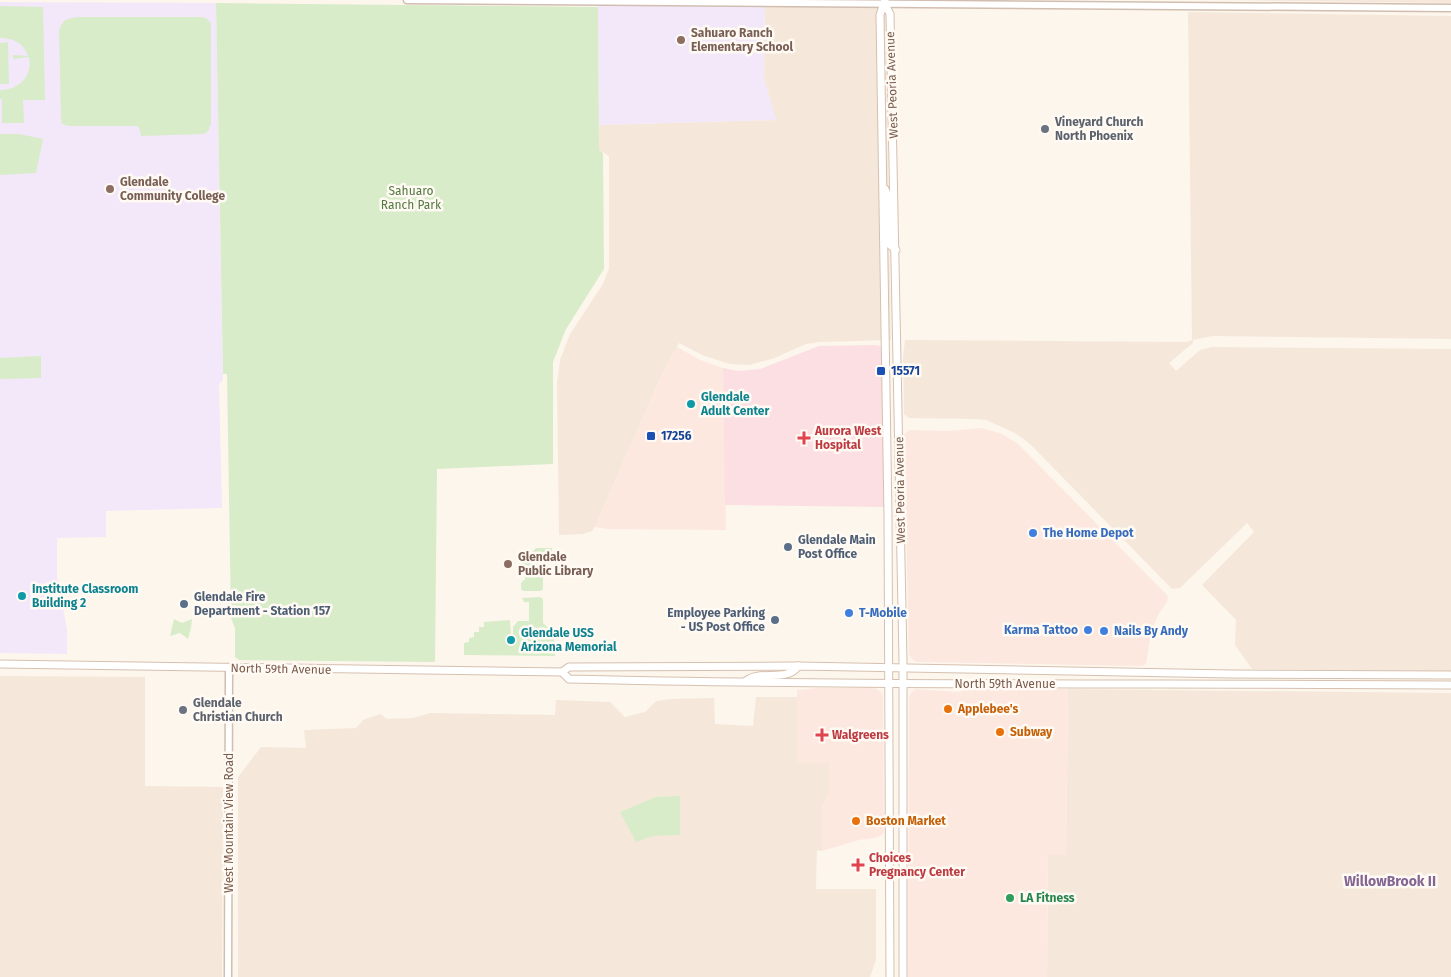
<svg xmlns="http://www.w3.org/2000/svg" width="1451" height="977" font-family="'Fira Sans',sans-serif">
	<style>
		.residential { fill: #f5e8da }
		.commercial { fill: #fde8e0 }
		.education { fill: #f3e8fa }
		.medical { fill: #fbdfe3 }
		.green { fill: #d8ecc9 }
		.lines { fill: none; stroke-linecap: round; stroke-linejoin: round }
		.tertiary-casing { stroke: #d1beb0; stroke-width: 9 }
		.secondary-casing { stroke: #d6c0b0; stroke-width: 9 }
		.tertiary { stroke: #fff; stroke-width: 6 }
		.secondary { stroke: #fff; stroke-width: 7 }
		.education-dot { fill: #8d6e63; stroke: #fffaf3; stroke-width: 2 }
		.worship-dot { fill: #6b7280; stroke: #fffaf3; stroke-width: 2 }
		.transit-dot { fill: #1a4fb4; stroke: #fffaf3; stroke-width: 2 }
		.culture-dot { fill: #0f9aa8; stroke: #fffaf3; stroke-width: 2 }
		.health-dot { fill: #e0444e; stroke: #fffaf3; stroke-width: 2 }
		.shop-dot { fill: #3f7fe0; stroke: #fffaf3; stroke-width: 2 }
		.service-dot { fill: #5c6f8a; stroke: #fffaf3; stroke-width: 2 }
		.food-dot { fill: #e8710a; stroke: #fffaf3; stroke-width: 2 }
		.leisure-dot { fill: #2e9e5b; stroke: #fffaf3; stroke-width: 2 }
		.labels { text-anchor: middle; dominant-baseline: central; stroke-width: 5; stroke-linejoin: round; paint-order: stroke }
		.education-label { font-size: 12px; font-weight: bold; fill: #785e54; stroke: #fffaf3; text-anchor: start }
		.street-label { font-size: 12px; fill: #7a5c4d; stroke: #fffaf3 }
		.worship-label { font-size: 12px; font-weight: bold; fill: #5b616d; stroke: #fffaf3; text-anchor: start }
		.park-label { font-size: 12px; fill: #537a41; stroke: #fffaf3 }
		.transit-label { font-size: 12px; font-weight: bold; fill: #164399; stroke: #fffaf3; text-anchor: start }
		.culture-label { font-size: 12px; font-weight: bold; fill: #0d838f; stroke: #fffaf3; text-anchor: start }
		.health-label { font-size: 12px; font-weight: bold; fill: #be3a42; stroke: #fffaf3; text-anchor: start }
		.shop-label { font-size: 12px; font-weight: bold; fill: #366cbe; stroke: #fffaf3; text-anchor: start }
		.service-label { font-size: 12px; font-weight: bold; fill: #4e5e75; stroke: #fffaf3; text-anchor: start }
		.food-label { font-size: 12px; font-weight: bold; fill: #c56008; stroke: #fffaf3; text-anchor: start }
		.leisure-label { font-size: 12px; font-weight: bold; fill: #27864d; stroke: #fffaf3; text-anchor: start }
		.neighbourhood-label { font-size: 14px; font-weight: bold; fill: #846695; stroke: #fffaf3 }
	</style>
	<rect width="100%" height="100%" fill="#fdf6ec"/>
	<g class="residential">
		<polygon points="1221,0 1451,0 1451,3"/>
		<polygon points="765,3 885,4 891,340 819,342 806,344 772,359 749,365 730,364 720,361 702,355 679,343 658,383 595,527 592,531 583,534 559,535 557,383 560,360 570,334 603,284 609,268 609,156 599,150 599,125 776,120 764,78"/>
		<polygon points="1188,12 1451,16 1451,339 1212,336 1193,340 1193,343 1169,363 1176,371 1200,350 1212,347 1451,349 1451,672 1252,669 1235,645 1236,620 1202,585 1254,532 1247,523 1180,588 1172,589 1030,444 1015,433 986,420 972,419 909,418 904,414 903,357 905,340 1187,342 1192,340"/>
		<polygon points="0,676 145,677 145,786 223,787 222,977 0,977"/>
		<polygon points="1068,689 1451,693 1451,977 1047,977 1048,854 1066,854"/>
		<polygon points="756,697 797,697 797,763 829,763 829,794 822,807 822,851 817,850 816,889 876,889 876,960 870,977 238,977 238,777 261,747 306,748 304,730 356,728 363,720 380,714 387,719 413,718 430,713 555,715 556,700 610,702 625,717 645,712 656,701 670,699 714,698 715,724 753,726"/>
	</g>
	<g class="commercial">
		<polygon points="677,347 700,360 723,368 726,530 607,529 595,527 658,383"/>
		<polygon points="982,428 1000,433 1017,443 1166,594 1168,597 1167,602 1158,615 1151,632 1146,664 1142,666 916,662 913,660 909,655 904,434 910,430 948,431"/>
		<polygon points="818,688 875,688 881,692 883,696 884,833 880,836 875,838 859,840 822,851 822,807 829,794 829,763 797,763 797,690"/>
		<polygon points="915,689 958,692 969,689 1068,689 1066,855 1048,854 1047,977 908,977 909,697 911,693"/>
	</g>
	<g class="education">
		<polygon points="0,2 216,3 223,380 219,384 222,508 106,511 106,537 57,538 57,577 67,629 67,654 0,653"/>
		<polygon points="598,2 765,3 764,78 776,120 599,125"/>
	</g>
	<polygon class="medical" points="875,345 880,346 883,349 885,507 725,505 723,368 738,371 760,369 819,346"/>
	<g class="green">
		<polygon points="216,3 598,7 599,150 603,153 604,269 566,329 553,362 553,464 437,469 435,662 239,660 235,657 235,628 231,618 227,374 223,374"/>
		<path d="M 0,6 L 43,7 L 45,100 L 23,100 L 24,123 L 2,123 L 2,99 L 0,99 L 0,90 C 18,90 33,77 29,57 L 13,59 L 13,55 L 28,56 C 24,43 13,38 0,38 Z"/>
		<path d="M 79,17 L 201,17 L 206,18 L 211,23 L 211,124 L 208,131 L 204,134 L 141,136 L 140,130 L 137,126 L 69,126 L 62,124 L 61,119 L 59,30 C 63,19 68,18 79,17 Z"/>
		<polygon points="8,42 9,84 0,84 0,43"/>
		<polygon points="0,134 19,134 43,139 36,173 0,175"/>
		<polygon points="41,356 41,378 0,379 0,358"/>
		<polygon points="536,548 552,548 552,558 543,568 543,589 541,591 523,591 521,589 521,583 525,579 525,569 520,569 520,565"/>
		<polygon points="540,597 543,599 543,623 554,633 555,656 464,655 464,643 469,642 469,638 474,637 474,632 479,632 479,627 484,627 484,622 510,620 511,636 513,636 513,627 518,621 529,621 529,602 524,602 522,598"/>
		<polygon points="174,619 182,623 192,619 191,628 188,639 180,633 170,636"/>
		<polygon points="680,796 680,835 653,836 636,842 620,812 656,797"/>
	</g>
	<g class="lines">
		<defs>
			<g id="tertiary">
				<polyline points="407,0 1451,8"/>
				<polyline points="228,977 229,668"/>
			</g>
			<g id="secondary">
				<polyline points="885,0 880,15 888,517 890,977"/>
				<polyline points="885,4 890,14 903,660 903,977"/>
				<polyline points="885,189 889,199 889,244 896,250"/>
				<polyline points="0,664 562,672 569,667 798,666 1231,674 1451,675"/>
				<path d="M 562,672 L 569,679 C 863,686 1157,683 1451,685"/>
				<path d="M 746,681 C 760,669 787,683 798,666"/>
			</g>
		</defs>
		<use href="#tertiary" class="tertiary-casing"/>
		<use href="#secondary" class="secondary-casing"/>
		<use href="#tertiary" class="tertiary"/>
		<use href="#secondary" class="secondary"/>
	</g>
	<g class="education-dot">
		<circle cx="681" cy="40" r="5"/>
		<circle cx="110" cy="189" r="5"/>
		<circle cx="508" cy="564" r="5"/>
	</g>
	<g class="worship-dot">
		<circle cx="1045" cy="129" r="5"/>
		<circle cx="183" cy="710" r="5"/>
	</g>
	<g class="transit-dot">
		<rect x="876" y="366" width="10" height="10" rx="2.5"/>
		<rect x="646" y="431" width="10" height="10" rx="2.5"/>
	</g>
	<g class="culture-dot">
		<circle cx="691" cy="404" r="5"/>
		<circle cx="22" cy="596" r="5"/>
		<circle cx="511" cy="640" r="5"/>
	</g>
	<g class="health-dot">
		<path d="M801.5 430.5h5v5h5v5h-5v5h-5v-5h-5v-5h5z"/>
		<path d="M819.5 727.5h5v5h5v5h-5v5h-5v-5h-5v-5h5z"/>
		<path d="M855.5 857.5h5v5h5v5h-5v5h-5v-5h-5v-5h5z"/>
	</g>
	<g class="shop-dot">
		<circle cx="1033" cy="533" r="5"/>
		<circle cx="849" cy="613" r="5"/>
		<circle cx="1088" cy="630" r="5"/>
		<circle cx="1104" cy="631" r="5"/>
	</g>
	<g class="service-dot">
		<circle cx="788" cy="547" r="5"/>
		<circle cx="184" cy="604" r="5"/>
		<circle cx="775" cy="620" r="5"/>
	</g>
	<g class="food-dot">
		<circle cx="948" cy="709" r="5"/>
		<circle cx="1000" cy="732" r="5"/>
		<circle cx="856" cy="821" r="5"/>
	</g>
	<circle class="leisure-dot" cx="1010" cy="898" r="5"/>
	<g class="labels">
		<g class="education-label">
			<text x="691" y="33">Sahuaro Ranch<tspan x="691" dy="14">Elementary School</tspan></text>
			<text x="120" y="182">Glendale<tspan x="120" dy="14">Community College</tspan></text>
			<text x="518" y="557">Glendale<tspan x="518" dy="14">Public Library</tspan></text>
		</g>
		<g class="street-label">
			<text transform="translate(892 85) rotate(-92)">West Peoria Avenue</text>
			<text transform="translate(900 490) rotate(-91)">West Peoria Avenue</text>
			<text transform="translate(281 669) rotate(1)">North 59th Avenue</text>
			<text x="1005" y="684">North 59th Avenue</text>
			<text transform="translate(229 823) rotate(-90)">West Mountain View Road</text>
		</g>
		<g class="worship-label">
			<text x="1055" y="122">Vineyard Church<tspan x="1055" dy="14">North Phoenix</tspan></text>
			<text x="193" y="703">Glendale<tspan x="193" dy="14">Christian Church</tspan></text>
		</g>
		<g class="park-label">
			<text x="411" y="191">Sahuaro<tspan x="411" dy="14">Ranch Park</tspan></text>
		</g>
		<g class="transit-label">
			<text x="891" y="371">15571</text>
			<text x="661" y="436">17256</text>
		</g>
		<g class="culture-label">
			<text x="701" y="397">Glendale<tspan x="701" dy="14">Adult Center</tspan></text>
			<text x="32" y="589">Institute Classroom<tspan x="32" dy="14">Building 2</tspan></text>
			<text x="521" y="633">Glendale USS<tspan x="521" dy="14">Arizona Memorial</tspan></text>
		</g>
		<g class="health-label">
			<text x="815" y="431">Aurora West<tspan x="815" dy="14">Hospital</tspan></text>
			<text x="832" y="735">Walgreens</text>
			<text x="869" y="858">Choices<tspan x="869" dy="14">Pregnancy Center</tspan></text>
		</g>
		<g class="shop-label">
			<text x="1043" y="533">The Home Depot</text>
			<text x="859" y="613">T-Mobile</text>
			<text x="1078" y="630" text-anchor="end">Karma Tattoo</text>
			<text x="1114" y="631">Nails By Andy</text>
		</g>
		<g class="service-label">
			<text x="798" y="540">Glendale Main<tspan x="798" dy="14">Post Office</tspan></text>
			<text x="194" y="597">Glendale Fire<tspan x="194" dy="14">Department - Station 157</tspan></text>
			<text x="765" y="613" text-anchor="end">Employee Parking<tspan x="765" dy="14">- US Post Office</tspan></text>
		</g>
		<g class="food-label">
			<text x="958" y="709">Applebee's</text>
			<text x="1010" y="732">Subway</text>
			<text x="866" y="821">Boston Market</text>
		</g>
		<g class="leisure-label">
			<text x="1020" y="898">LA Fitness</text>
		</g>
		<g class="neighbourhood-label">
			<text x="1390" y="881">WillowBrook II</text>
		</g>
	</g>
</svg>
